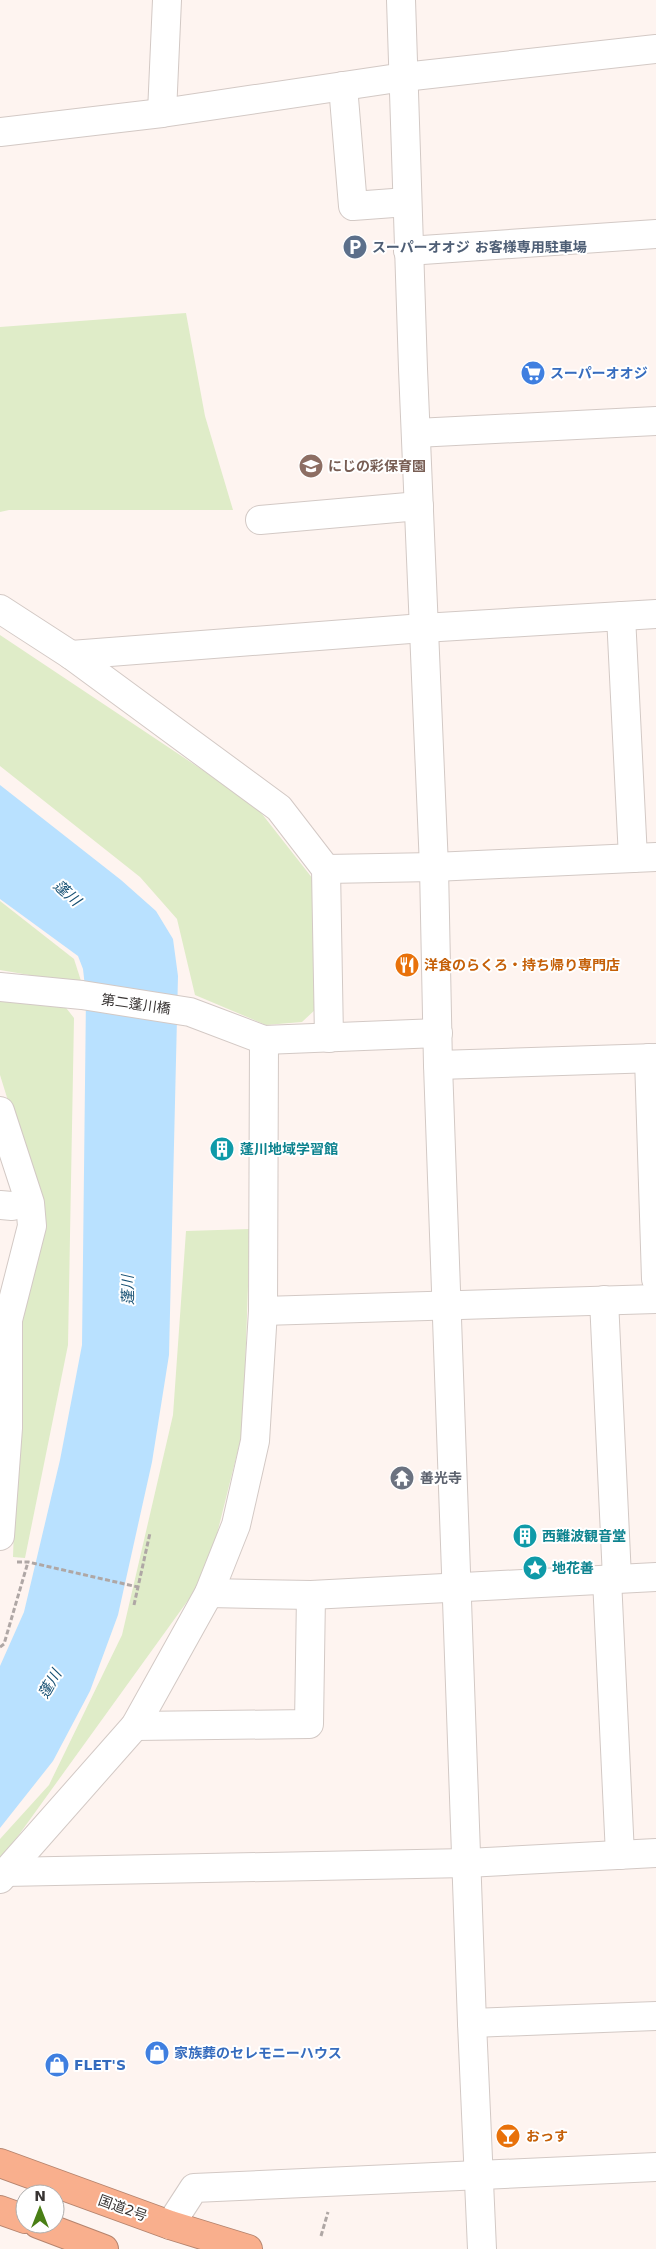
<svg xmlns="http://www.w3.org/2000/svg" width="656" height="2249" font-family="'DejaVu Sans','Noto Sans JP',sans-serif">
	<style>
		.green { fill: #dfecc8 }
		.water { fill: #b9e1ff }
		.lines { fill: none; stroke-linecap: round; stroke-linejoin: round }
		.minor-casing { stroke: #d3c9c5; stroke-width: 30 }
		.highway-casing { stroke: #b5846e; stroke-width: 30 }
		.path { stroke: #afa7a5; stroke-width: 3; stroke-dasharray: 5 2.5; stroke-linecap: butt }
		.minor { stroke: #fff; stroke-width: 28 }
		.highway { stroke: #f9af8d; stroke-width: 28 }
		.labels { text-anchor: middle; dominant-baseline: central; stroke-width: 4; stroke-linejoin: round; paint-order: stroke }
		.service-label { font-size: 14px; font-weight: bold; fill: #4e5e75; stroke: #fff; text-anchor: start }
		.shop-label { font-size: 14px; font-weight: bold; fill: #366cbe; stroke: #fff; text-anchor: start }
		.education-label { font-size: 14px; font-weight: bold; fill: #785e54; stroke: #fff; text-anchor: start }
		.food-label { font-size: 14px; font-weight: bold; fill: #c56008; stroke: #fff; text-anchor: start }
		.street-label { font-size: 14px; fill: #383433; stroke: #fff }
		.culture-label { font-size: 14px; font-weight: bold; fill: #0d838f; stroke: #fff; text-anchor: start }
		.worship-label { font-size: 14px; font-weight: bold; fill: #5b616d; stroke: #fff; text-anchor: start }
		.water-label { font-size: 15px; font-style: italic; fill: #165073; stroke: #fff }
	</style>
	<rect width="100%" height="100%" fill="#fef4f0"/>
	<g class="green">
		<polygon points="186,313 205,416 233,510 9,510 0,512 0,327"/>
		<polygon points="0,635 255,805 313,879 317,1008 302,1022 266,1025 195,995 177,919 140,877 0,766"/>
		<polygon points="0,901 74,959 82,984 0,970"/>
		<polygon points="0,995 63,1004 74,1018 68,1345 25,1558 13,1557 21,1321 43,1213 0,1075"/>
		<polygon points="250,1229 243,1430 207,1574 0,1861 0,1839 49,1785 122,1635 173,1415 186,1231"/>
	</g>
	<polygon class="water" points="0,785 121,880 156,911 173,939 178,976 169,1355 152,1462 118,1615 90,1691 53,1761 0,1828 0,1666 24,1612 60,1460 82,1345 86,996 83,969 78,956 0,899"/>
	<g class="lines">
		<defs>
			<g id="minor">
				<polyline points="401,0 413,369 434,867 438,1065 472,2023 482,2249"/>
				<polyline points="343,86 353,206 407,202"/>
				<polyline points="162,113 167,0"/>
				<polyline points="0,132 162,113 404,77 656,49"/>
				<polyline points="408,251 656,234"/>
				<polyline points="416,433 656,421"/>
				<polyline points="260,520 419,506"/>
				<polyline points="0,609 71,655 279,808 326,869 329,1038"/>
				<polyline points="621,616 633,858"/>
				<polyline points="71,655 423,628 656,614"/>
				<polyline points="326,869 434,867 656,857"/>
				<polyline points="0,987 82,995 190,1012 264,1040 438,1033"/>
				<polyline points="649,1058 656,1279"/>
				<polyline points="438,1065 656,1058"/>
				<polyline points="0,1111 30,1203 32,1226 8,1320 8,1428 0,1536"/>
				<polyline points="0,1205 12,1206"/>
				<polyline points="604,1300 617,1578"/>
				<polyline points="263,1311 656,1299"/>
				<polyline points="607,1579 620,1855"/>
				<polyline points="209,1593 311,1595 656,1577"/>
				<polyline points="135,1726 309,1724 311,1595"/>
				<polyline points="5,1872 467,1863 656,1853"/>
				<polyline points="0,1879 135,1726 209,1593 236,1525 255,1441 263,1311 264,1040"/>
				<polyline points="472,2023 656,2016"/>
				<polyline points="170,2225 194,2188 656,2167"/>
			</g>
			<g id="highway">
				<polyline points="0,2163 170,2225 248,2249"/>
				<polyline points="0,2210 25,2219"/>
				<polyline points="38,2224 104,2249"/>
			</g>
		</defs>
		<use href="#minor" class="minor-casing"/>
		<use href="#highway" class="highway-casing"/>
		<g class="path">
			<polyline points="17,1562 28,1562 138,1587"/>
			<polyline points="134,1605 150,1533"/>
			<polyline points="0,1647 4,1644 28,1562"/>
			<polyline points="321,2236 328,2212"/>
		</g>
		<use href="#minor" class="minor"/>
		<use href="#highway" class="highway"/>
	</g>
	<defs>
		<symbol id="parking-disc" viewBox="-11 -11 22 22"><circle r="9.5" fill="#5c6f8a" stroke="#fff"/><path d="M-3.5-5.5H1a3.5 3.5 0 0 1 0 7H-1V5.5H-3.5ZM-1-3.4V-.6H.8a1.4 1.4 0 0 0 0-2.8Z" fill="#fff"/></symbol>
		<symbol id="supermarket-disc" viewBox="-11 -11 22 22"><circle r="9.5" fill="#3f7fe0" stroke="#fff"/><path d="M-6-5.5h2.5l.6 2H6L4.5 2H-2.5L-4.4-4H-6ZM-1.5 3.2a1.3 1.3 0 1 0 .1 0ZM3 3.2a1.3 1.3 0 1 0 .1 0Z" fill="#fff"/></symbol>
		<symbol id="school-disc" viewBox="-11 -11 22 22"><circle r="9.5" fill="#8d6e63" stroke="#fff"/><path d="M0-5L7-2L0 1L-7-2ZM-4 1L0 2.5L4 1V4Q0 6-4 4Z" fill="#fff"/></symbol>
		<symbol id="restaurant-disc" viewBox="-11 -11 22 22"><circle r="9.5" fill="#e8710a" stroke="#fff"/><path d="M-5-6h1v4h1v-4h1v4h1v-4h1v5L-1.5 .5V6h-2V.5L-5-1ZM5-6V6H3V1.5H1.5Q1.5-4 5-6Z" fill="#fff"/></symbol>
		<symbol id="building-disc" viewBox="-11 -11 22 22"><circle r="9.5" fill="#0f9aa8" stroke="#fff"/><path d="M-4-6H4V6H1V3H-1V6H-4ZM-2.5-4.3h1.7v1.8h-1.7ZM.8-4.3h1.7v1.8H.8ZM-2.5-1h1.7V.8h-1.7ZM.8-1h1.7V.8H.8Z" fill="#fff"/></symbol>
		<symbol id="temple-disc" viewBox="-11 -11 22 22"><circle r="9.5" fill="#6b7280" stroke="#fff"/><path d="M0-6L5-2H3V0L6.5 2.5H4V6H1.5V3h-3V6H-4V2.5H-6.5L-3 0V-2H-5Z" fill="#fff"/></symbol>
		<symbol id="sight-disc" viewBox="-11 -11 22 22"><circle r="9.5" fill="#0f9aa8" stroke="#fff"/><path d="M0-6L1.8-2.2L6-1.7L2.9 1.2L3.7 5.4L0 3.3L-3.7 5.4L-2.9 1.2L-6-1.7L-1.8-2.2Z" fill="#fff"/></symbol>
		<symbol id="shop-disc" viewBox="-11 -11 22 22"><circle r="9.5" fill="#3f7fe0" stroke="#fff"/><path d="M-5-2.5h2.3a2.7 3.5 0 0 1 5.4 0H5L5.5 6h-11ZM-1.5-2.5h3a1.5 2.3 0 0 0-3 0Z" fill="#fff"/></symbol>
		<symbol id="bar-disc" viewBox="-11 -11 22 22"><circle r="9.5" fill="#e8710a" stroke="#fff"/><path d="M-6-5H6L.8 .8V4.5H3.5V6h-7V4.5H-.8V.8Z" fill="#fff"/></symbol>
	</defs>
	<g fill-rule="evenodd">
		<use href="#parking-disc" x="341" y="233" width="28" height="28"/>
		<use href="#supermarket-disc" x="519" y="359" width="28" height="28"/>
		<use href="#school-disc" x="297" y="452" width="28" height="28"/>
		<use href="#restaurant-disc" x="393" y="951" width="28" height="28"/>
		<use href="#building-disc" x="208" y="1135" width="28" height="28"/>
		<use href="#temple-disc" x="388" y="1464" width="28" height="28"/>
		<use href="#building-disc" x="511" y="1522" width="28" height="28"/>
		<use href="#sight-disc" x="521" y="1554" width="28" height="28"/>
		<use href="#shop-disc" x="143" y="2039" width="28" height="28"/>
		<use href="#shop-disc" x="43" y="2051" width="28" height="28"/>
		<use href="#bar-disc" x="494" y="2122" width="28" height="28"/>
	</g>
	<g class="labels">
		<g class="service-label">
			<text x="372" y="247">スーパーオオジ お客様専用駐車場</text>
		</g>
		<g class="shop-label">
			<text x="550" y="373">スーパーオオジ</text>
			<text x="174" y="2053">家族葬のセレモニーハウス</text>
			<text x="74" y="2065">FLET'S</text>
		</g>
		<g class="education-label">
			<text x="328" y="466">にじの彩保育園</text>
		</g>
		<g class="food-label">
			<text x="424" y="965">洋食のらくろ・持ち帰り専門店</text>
			<text x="526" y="2136">おっす</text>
		</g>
		<g class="street-label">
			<text transform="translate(136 1004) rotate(8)">第二蓬川橋</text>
			<text transform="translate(123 2208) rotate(20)">国道2号</text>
		</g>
		<g class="culture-label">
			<text x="240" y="1149">蓬川地域学習館</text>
			<text x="542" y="1536">西難波観音堂</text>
			<text x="552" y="1568">地花善</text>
		</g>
		<g class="worship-label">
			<text x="420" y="1478">善光寺</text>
		</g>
		<g class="water-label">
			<text transform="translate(67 893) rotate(42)">蓬川</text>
			<text transform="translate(128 1290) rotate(-91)">蓬川</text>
			<text transform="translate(50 1684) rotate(-60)">蓬川</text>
		</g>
	</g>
	<g transform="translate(40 2209)"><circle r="24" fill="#ffffff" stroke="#afaead"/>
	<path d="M0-4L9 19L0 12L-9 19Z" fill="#497f15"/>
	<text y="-8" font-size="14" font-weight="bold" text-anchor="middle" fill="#383433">N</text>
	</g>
</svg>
